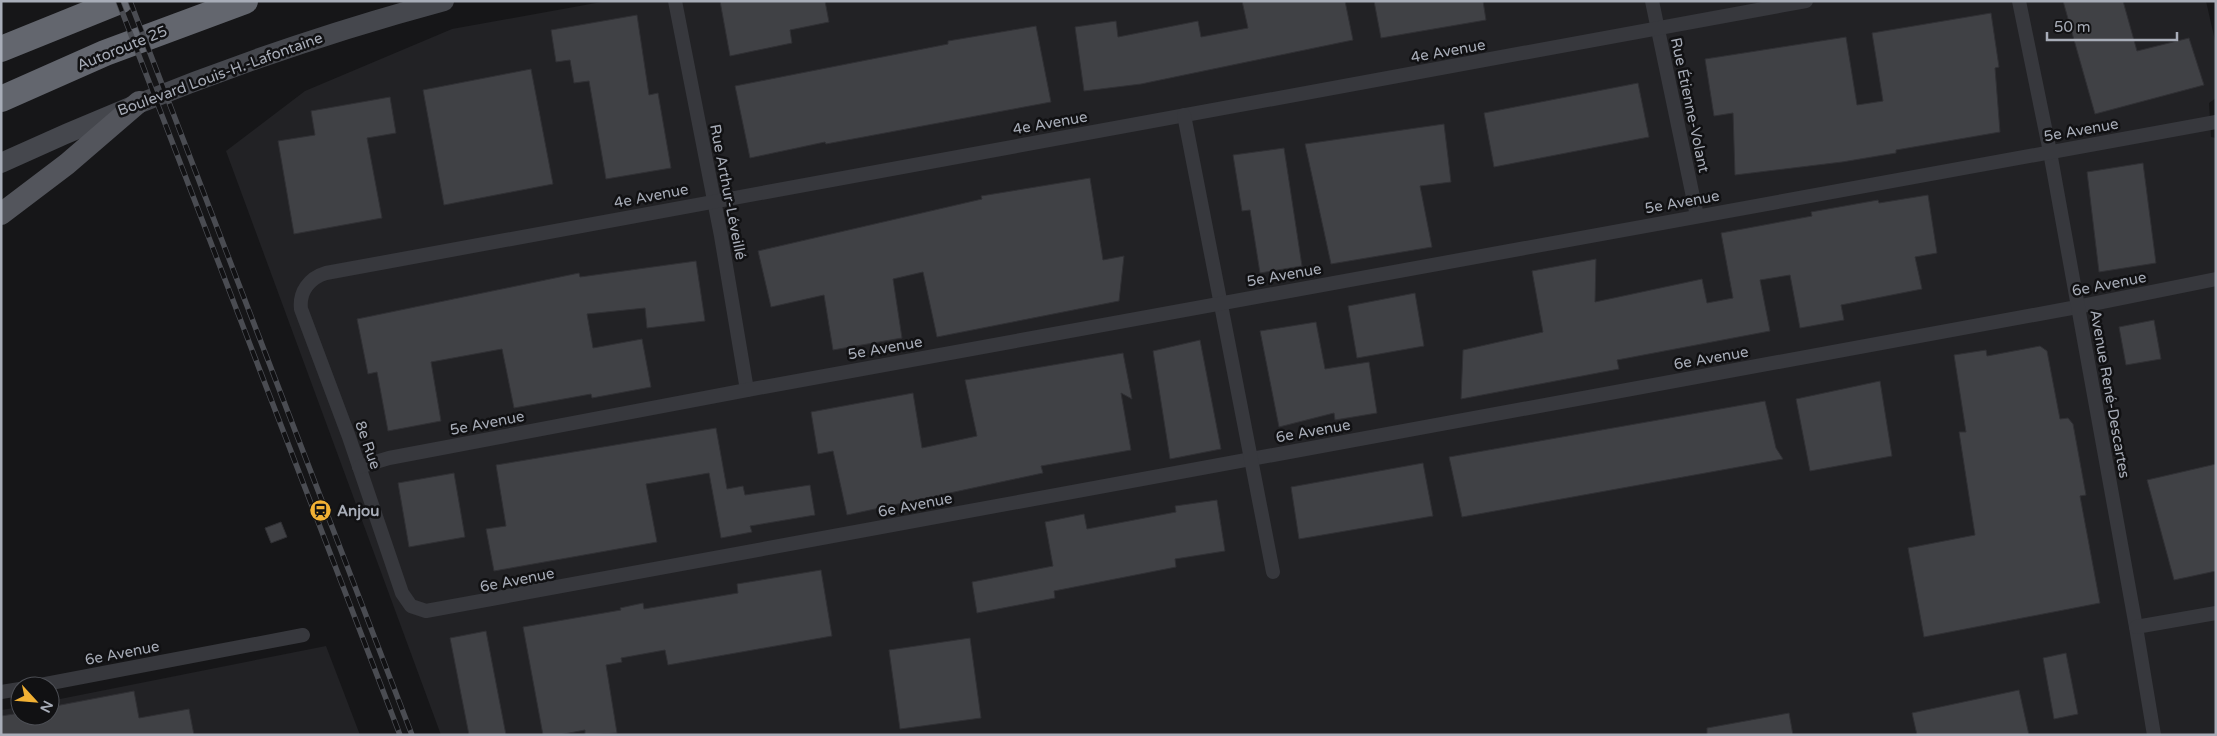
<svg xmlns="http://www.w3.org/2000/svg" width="2217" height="736" font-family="'Varela Round',sans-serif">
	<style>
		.built { fill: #222225 }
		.building { fill: #404145; stroke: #303034 }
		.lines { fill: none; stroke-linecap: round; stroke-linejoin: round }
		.street { stroke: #37383d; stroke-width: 14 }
		.secondary { stroke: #45474d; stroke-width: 20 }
		.primary { stroke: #53555c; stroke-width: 22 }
		.highway { stroke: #63666e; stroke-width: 26 }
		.rail-casing { stroke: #4a4c52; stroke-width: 5.5 }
		.rail { stroke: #111113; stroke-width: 4; stroke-dasharray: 11; stroke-linecap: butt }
		.labels { text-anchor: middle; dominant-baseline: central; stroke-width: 5; stroke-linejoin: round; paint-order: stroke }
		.street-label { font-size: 15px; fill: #a8adb8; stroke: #111113 }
		.poi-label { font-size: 15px; font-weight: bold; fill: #a8adb8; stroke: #111113; text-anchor: start }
	</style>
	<rect width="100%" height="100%" fill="#161618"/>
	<g class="built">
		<polygon points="607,1 2206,1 2216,45 2216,98 2209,103 2211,137 2216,138 2216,735 441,735 226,151 305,91 452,29"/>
		<polygon points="326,646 360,735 1,735 1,710 20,707 20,716 50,716 50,701"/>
	</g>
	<g class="building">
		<polygon points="720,1 825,1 829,22 790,30 792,43 730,56"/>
		<polygon points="1242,1 1345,1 1353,40 1141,84 1084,91 1075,27 1116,21 1118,37 1198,21 1201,37 1248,28"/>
		<polygon points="1374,1 1483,1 1486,20 1381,38"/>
		<polygon points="2063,1 2123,1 2137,51 2189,38 2204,85 2095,114"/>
		<polygon points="1991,13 1999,67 1995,68 2000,132 1896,150 1896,153 1842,162 1735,175 1733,113 1714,116 1705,59 1846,37 1857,105 1883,101 1872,33"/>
		<polygon points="637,15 649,95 658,93 671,168 606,179 589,81 574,83 570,60 556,62 551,30"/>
		<polygon points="1036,26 1051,102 826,144 825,142 750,158 735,86 948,44 948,41"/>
		<polygon points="531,69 553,184 444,205 423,90"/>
		<polygon points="1638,83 1649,137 1494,167 1484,113"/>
		<polygon points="390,97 396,133 367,138 382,218 294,234 278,141 315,135 311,111"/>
		<polygon points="1444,124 1451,182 1420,186 1432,247 1331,264 1305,144"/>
		<polygon points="1284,148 1302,266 1260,273 1250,210 1242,211 1233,155"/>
		<polygon points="2143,163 2156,263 2099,272 2087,172"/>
		<polygon points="1090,178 1103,260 1124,256 1119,301 937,337 923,272 893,279 902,338 833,350 824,295 771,307 758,251 982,199 981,196"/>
		<polygon points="1928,195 1937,253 1915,257 1922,289 1841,305 1844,320 1800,328 1790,275 1760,280 1770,331 1617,360 1619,369 1461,399 1463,350 1543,332 1532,271 1596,259 1595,302 1702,279 1707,303 1733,298 1721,233 1812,216 1811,212 1878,200 1879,203"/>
		<polygon points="696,261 705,321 647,328 645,308 587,314 593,348 642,339 651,387 592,398 591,394 514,408 502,349 431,362 441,421 388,431 377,372 368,374 357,319 579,273 580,277"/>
		<polygon points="1415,293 1424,346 1357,358 1348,306"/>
		<polygon points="2154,320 2161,359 2126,365 2119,327"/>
		<polygon points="1316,322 1325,369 1369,362 1377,413 1335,420 1334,413 1279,427 1260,331"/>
		<polygon points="1200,340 1221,449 1170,459 1153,351"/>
		<polygon points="2040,346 2047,351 2060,419 2068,418 2073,424 2086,495 2080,496 2100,603 1924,637 1908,548 1975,535 1959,432 1966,432 1954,355 1986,350 1987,356"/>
		<polygon points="1123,353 1132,399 1121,393 1131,450 1041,466 1043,473 847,515 833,451 818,454 811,412 913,393 922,448 977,436 965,380"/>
		<polygon points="1880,381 1892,456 1810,471 1796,399"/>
		<polygon points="1765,401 1776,448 1783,459 1462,517 1449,457"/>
		<polygon points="716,428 727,489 743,486 745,495 810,485 815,515 750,526 752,532 721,538 709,473 646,484 657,542 494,571 486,529 506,526 496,465"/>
		<polygon points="1423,463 1433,516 1299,539 1291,487"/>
		<polygon points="2216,464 2216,571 2174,580 2147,480"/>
		<polygon points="454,473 465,537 409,547 398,483"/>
		<polygon points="1217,500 1225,551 1175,559 1176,567 1054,591 1055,598 977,613 972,582 1053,566 1045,522 1084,514 1087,529 1176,512 1175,506"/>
		<polygon points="281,522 287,537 271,543 265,528"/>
		<polygon points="821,570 832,636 668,665 665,650 621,658 622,662 606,665 617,733 585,735 585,730 559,735 543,735 523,627 621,610 620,608 643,603 644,609 738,593 737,584"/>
		<polygon points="486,631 506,735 469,735 450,638"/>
		<polygon points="970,638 981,718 900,729 889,650"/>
		<polygon points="2066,653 2078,714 2054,719 2043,658"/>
		<polygon points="2019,690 2029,735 1917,735 1912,713"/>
		<polygon points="134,691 139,718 189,709 194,735 1,735 1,716 20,713 20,716 50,716 50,707"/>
		<polygon points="1789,713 1793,735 1707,735 1707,728"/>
	</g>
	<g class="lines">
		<g class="street">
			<polyline points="675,1 721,236 747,390"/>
			<polyline points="1652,1 1697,216"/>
			<path d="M 1806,1 L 326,273 C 309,278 299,292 301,309 L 349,437 L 402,593 L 411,606 L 426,611 L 2077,307 L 2216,279"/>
			<polyline points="2019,1 2050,152 2136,627 2154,735"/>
			<polyline points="1184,115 1273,572"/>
			<polyline points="359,467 389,458 747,390 2216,122"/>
			<polyline points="2136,627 2216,613"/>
			<polyline points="35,686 303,635"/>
			<polyline points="1,692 20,689"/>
		</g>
		<path class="secondary" d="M 1,163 C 144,97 291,42 444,1"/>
		<polyline class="primary" points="1,214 67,164 139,102"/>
		<g class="highway">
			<polyline points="1,49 120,1"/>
			<polyline points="1,99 105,53 245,1"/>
		</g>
		<defs>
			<g id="rail">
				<polyline points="118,1 400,735"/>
				<polyline points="130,1 412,735"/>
			</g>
		</defs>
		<use href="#rail" class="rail-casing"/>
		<use href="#rail" class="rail"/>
	</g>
	<defs>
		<symbol id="station-disc" viewBox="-11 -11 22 22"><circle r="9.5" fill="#f2b134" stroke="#111113"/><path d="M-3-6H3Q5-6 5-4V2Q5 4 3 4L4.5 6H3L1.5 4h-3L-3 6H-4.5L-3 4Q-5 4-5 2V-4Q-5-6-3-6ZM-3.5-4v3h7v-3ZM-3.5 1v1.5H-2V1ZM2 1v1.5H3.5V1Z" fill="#111"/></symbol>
	</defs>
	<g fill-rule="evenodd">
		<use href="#station-disc" x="308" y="498" width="25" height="25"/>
	</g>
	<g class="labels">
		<g class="street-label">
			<text transform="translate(122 48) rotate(-22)">Autoroute 25</text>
			<text transform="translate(1448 51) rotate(-10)">4e Avenue</text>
			<text transform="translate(220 74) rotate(-20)">Boulevard Louis-H.-Lafontaine</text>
			<text transform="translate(1690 105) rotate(78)">Rue Étienne-Volant</text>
			<text transform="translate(1050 123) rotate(-10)">4e Avenue</text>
			<text transform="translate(2081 130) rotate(-10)">5e Avenue</text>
			<text transform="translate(728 192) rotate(79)">Rue Arthur-Léveillé</text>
			<text transform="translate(651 196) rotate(-11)">4e Avenue</text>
			<text transform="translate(1682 202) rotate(-10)">5e Avenue</text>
			<text transform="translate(1284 275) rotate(-10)">5e Avenue</text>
			<text transform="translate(2109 284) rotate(-11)">6e Avenue</text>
			<text transform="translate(885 348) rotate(-10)">5e Avenue</text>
			<text transform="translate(1711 358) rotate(-10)">6e Avenue</text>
			<text transform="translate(2110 394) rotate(80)">Avenue René-Descartes</text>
			<text transform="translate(487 423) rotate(-11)">5e Avenue</text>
			<text transform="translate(1313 431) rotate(-10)">6e Avenue</text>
			<text transform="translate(368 445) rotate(71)">8e Rue</text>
			<text transform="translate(915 505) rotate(-11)">6e Avenue</text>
			<text transform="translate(517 580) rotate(-11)">6e Avenue</text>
			<text transform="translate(122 653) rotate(-11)">6e Avenue</text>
		</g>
		<g class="poi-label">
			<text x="337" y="511">Anjou</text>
		</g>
	</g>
	<rect width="2217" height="736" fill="none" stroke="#a8adb8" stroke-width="5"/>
	<g transform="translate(35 701) rotate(116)"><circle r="24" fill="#111113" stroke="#4d4f55"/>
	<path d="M0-4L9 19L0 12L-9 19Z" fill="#f2b134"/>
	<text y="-8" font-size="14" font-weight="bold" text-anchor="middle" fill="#a8adb8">N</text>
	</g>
	<path d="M2047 32v8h130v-8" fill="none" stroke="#a8adb8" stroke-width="2.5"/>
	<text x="2054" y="32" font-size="15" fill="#a8adb8" stroke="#111113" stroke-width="4" paint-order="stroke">50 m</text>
</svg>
